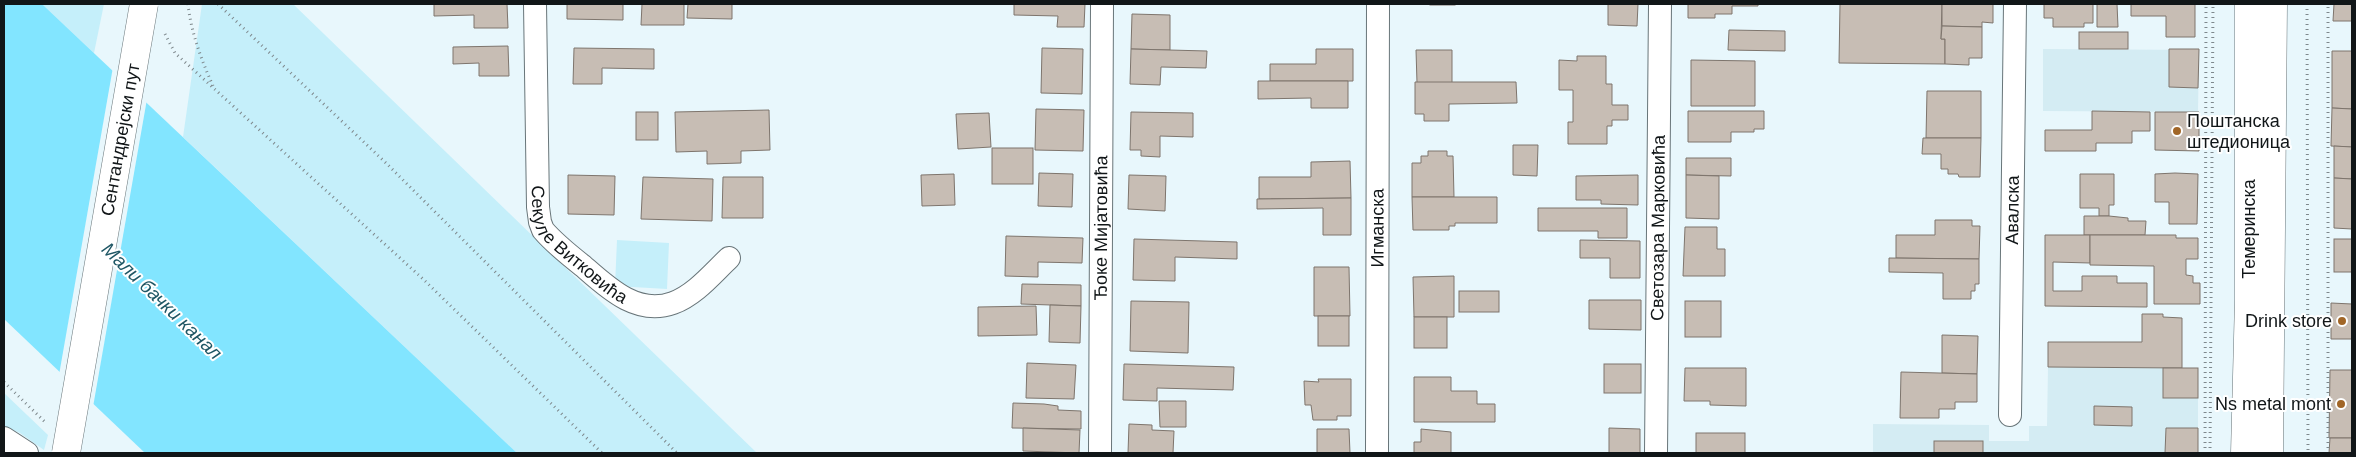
<svg xmlns="http://www.w3.org/2000/svg" width="2356" height="457" font-family="Arial,sans-serif">
	<style>
		.built { fill: #d4ecf3 }
		.green { fill: #c5effa }
		.water { fill: #82e5ff }
		.pier { fill: #e8f7fc }
		.building { fill: #c7bdb4; stroke: #7e756d }
		.lines { fill: none; stroke-linecap: round; stroke-linejoin: round }
		.minor-casing { stroke: #687579; stroke-width: 24 }
		.secondary-casing { stroke: #687579; stroke-width: 29 }
		.path { stroke: #7e888c; stroke-width: 3; stroke-dasharray: 1 4; stroke-linecap: butt }
		.minor { stroke: #fff; stroke-width: 22 }
		.secondary { stroke: #fff; stroke-width: 28 }
		.secondary-bridge-casing { stroke: #687579; stroke-width: 29; stroke-linecap: butt }
		.secondary-bridge { stroke: #fff; stroke-width: 28 }
		.poi-dot { fill: #a16627; stroke: #fff; stroke-width: 2 }
		.labels { text-anchor: middle; dominant-baseline: central; stroke-width: 4; stroke-linejoin: round; paint-order: stroke }
		.poi-label { font-size: 18px; fill: #111618; stroke: #fff; text-anchor: end }
		.street-label { font-size: 18px; fill: #111618; stroke: #fff }
		.water-label { font-size: 19px; font-style: italic; fill: #1f5765; stroke: #fff }
	</style>
	<rect width="100%" height="100%" fill="#e8f7fc"/>
	<g class="built">
		<polygon points="2043,49 2199,50 2198,112 2043,111"/>
		<polygon points="2048,367 2198,368 2198,453 1873,453 1873,424 1989,425 1989,441 2029,441 2029,426 2047,426"/>
	</g>
	<g class="green">
		<polygon points="42,4 104,4 94,53"/>
		<polygon points="202,4 293,4 757,453 517,453 183,137"/>
		<polygon points="617,240 669,243 667,289 615,286"/>
		<polygon points="4,393 48,435 44,450 20,433 4,426"/>
	</g>
	<polygon class="water" points="4,4 42,4 517,453 145,453 4,319"/>
	<polygon class="pier" points="113,67 147,99 93,407 59,375"/>
	<g class="building">
		<polygon points="434,4 507,4 508,28 474,28 474,15 434,16"/>
		<polygon points="567,4 623,4 623,20 567,19"/>
		<polygon points="642,4 684,4 684,25 641,25"/>
		<polygon points="688,4 732,4 732,19 687,18"/>
		<polygon points="1014,4 1085,4 1084,27 1057,27 1058,16 1014,15"/>
		<rect x="1430" y="4" width="25" height="1"/>
		<polygon points="1608,4 1638,4 1637,26 1608,25"/>
		<polygon points="1688,4 1758,4 1758,6 1732,6 1732,14 1715,14 1715,18 1688,18"/>
		<polygon points="1840,4 1942,4 1941,39 1945,39 1945,64 1839,63"/>
		<polygon points="1942,4 1993,4 1993,23 1982,22 1982,27 1942,26"/>
		<polygon points="2044,4 2093,4 2093,23 2084,23 2084,27 2053,27 2053,18 2044,18"/>
		<polygon points="2097,4 2117,4 2118,27 2097,27"/>
		<polygon points="2131,4 2195,4 2195,37 2166,37 2166,16 2131,16"/>
		<polygon points="2334,4 2352,4 2352,21 2333,21"/>
		<polygon points="1132,14 1170,15 1170,50 1131,49"/>
		<polygon points="1942,26 1982,27 1982,58 1969,58 1969,65 1945,64 1945,39 1941,39"/>
		<polygon points="1729,30 1785,31 1785,51 1728,50"/>
		<rect x="2079" y="32" width="49" height="17"/>
		<polygon points="508,46 509,76 479,76 479,63 453,64 453,47"/>
		<polygon points="574,48 654,49 654,69 602,68 602,84 573,84"/>
		<polygon points="1042,48 1083,49 1082,94 1041,93"/>
		<polygon points="1131,49 1207,51 1206,68 1161,67 1160,85 1130,84"/>
		<polygon points="1316,49 1353,49 1353,81 1270,81 1270,64 1316,64"/>
		<polygon points="2169,49 2199,49 2198,88 2169,87"/>
		<polygon points="1416,50 1452,50 1452,83 1417,83"/>
		<polygon points="2332,51 2352,51 2352,109 2332,108"/>
		<polygon points="1577,56 1606,56 1606,84 1612,84 1612,105 1628,105 1628,120 1612,120 1612,126 1607,126 1607,144 1568,144 1568,122 1573,122 1573,90 1559,90 1559,60 1577,61"/>
		<polygon points="1691,60 1755,61 1755,106 1691,106"/>
		<polygon points="1258,81 1348,81 1348,108 1311,108 1311,98 1258,99"/>
		<polygon points="1415,82 1516,82 1517,103 1449,104 1449,121 1424,121 1424,114 1415,114"/>
		<polygon points="1927,91 1981,91 1981,138 1926,138"/>
		<polygon points="2332,108 2352,109 2352,147 2331,146"/>
		<polygon points="1036,109 1084,110 1083,151 1035,150"/>
		<polygon points="769,110 770,150 741,151 741,163 707,164 707,151 676,152 675,112"/>
		<polygon points="1688,111 1764,111 1764,129 1754,129 1754,132 1731,132 1731,142 1688,142"/>
		<polygon points="2092,111 2150,112 2150,131 2132,131 2132,143 2096,143 2096,151 2045,151 2045,130 2092,130"/>
		<rect x="636" y="112" width="22" height="28"/>
		<polygon points="1131,112 1193,113 1193,137 1160,136 1160,157 1141,156 1141,150 1130,150"/>
		<polygon points="2155,112 2199,112 2199,151 2155,150"/>
		<polygon points="989,113 991,147 958,149 956,114"/>
		<polygon points="1923,138 1981,138 1980,177 1959,177 1958,174 1948,174 1948,169 1941,169 1941,154 1922,154"/>
		<polygon points="1513,145 1538,145 1537,176 1513,175"/>
		<polygon points="2334,146 2352,147 2352,179 2334,178"/>
		<rect x="992" y="148" width="41" height="36"/>
		<polygon points="1428,151 1447,151 1447,156 1453,156 1454,197 1412,197 1412,163 1421,163 1421,156 1428,156"/>
		<polygon points="1686,158 1731,158 1731,176 1686,175"/>
		<polygon points="1350,161 1351,198 1259,199 1259,177 1311,177 1311,162"/>
		<polygon points="1039,173 1073,174 1072,207 1038,206"/>
		<polygon points="2175,173 2198,174 2197,224 2169,224 2169,202 2155,202 2155,174"/>
		<polygon points="954,174 955,205 922,206 921,175"/>
		<polygon points="2080,174 2114,174 2114,205 2109,205 2109,216 2099,216 2099,208 2080,208"/>
		<polygon points="568,175 615,176 614,215 568,214"/>
		<polygon points="1129,175 1166,176 1165,211 1128,209"/>
		<polygon points="1638,175 1638,205 1601,204 1601,200 1576,200 1576,176"/>
		<polygon points="1686,175 1719,176 1719,219 1686,218"/>
		<polygon points="643,177 713,179 712,221 641,219"/>
		<polygon points="723,177 763,177 763,218 722,218"/>
		<polygon points="2334,178 2352,179 2352,229 2334,228"/>
		<polygon points="1412,197 1497,197 1497,223 1455,223 1455,226 1449,226 1449,230 1413,230"/>
		<polygon points="1351,198 1351,235 1323,235 1323,208 1257,209 1257,199 1259,199"/>
		<polygon points="1538,208 1627,208 1627,238 1598,238 1598,231 1538,231"/>
		<polygon points="2084,216 2109,216 2128,218 2128,221 2146,221 2145,235 2084,235"/>
		<polygon points="1935,220 1972,220 1972,226 1980,226 1979,259 1896,258 1896,235 1935,235"/>
		<polygon points="1685,227 1717,227 1717,249 1725,249 1725,276 1683,276"/>
		<polygon points="2045,235 2090,235 2090,263 2053,262 2053,291 2082,291 2082,276 2117,276 2117,283 2147,283 2147,307 2045,306"/>
		<polygon points="2090,235 2176,235 2176,238 2198,238 2198,259 2186,259 2186,275 2193,276 2193,283 2200,283 2200,304 2154,304 2154,266 2090,265"/>
		<polygon points="1006,236 1083,238 1082,263 1038,262 1038,277 1005,276"/>
		<polygon points="1134,239 1237,242 1237,259 1175,257 1175,281 1133,280"/>
		<rect x="2334" y="239" width="18" height="33"/>
		<polygon points="1580,240 1640,241 1640,278 1610,278 1610,258 1580,258"/>
		<polygon points="1889,258 1979,259 1979,284 1975,284 1975,291 1971,291 1971,299 1943,299 1943,273 1889,272"/>
		<polygon points="1314,267 1349,267 1350,316 1314,316"/>
		<polygon points="1454,276 1454,317 1414,317 1413,277"/>
		<polygon points="1022,284 1081,285 1081,306 1021,304"/>
		<rect x="1459" y="291" width="40" height="21"/>
		<polygon points="1589,300 1641,300 1641,330 1589,329"/>
		<polygon points="1131,301 1189,302 1188,353 1130,351"/>
		<rect x="1685" y="301" width="36" height="36"/>
		<polygon points="2331,303 2352,304 2352,339 2331,339"/>
		<polygon points="1050,305 1081,306 1080,343 1049,342"/>
		<polygon points="1036,306 1037,335 978,336 978,307"/>
		<polygon points="2142,314 2163,314 2163,317 2182,318 2182,368 2048,367 2048,342 2142,342"/>
		<rect x="1318" y="316" width="31" height="30"/>
		<rect x="1414" y="317" width="33" height="31"/>
		<polygon points="1942,335 1978,336 1977,374 1942,373"/>
		<polygon points="1027,363 1076,365 1074,399 1026,398"/>
		<polygon points="1124,364 1234,367 1233,390 1157,388 1157,401 1123,400"/>
		<rect x="1604" y="364" width="37" height="29"/>
		<polygon points="1685,368 1746,368 1746,406 1710,405 1710,401 1684,401"/>
		<rect x="2163" y="368" width="35" height="30"/>
		<polygon points="2330,370 2352,370 2352,438 2329,438"/>
		<polygon points="1901,372 1977,374 1977,402 1955,402 1955,409 1939,409 1939,418 1900,418"/>
		<polygon points="1414,377 1451,377 1451,391 1477,391 1477,404 1495,404 1495,422 1414,422"/>
		<polygon points="1318,379 1351,379 1351,416 1337,416 1337,420 1313,420 1311,405 1305,405 1304,381 1319,382"/>
		<polygon points="1159,401 1186,401 1186,427 1160,427"/>
		<polygon points="1013,403 1044,404 1058,406 1058,410 1081,411 1081,429 1012,428"/>
		<polygon points="2094,406 2132,407 2132,426 2094,425"/>
		<polygon points="1129,424 1152,425 1152,430 1174,431 1173,453 1128,453"/>
		<polygon points="1023,428 1080,430 1079,453 1023,451"/>
		<polygon points="1609,428 1640,429 1640,453 1609,453"/>
		<polygon points="2166,428 2198,428 2198,453 2165,453"/>
		<polygon points="1317,429 1349,429 1350,453 1317,453"/>
		<polygon points="1421,429 1451,432 1451,453 1414,453 1414,442 1421,442"/>
		<rect x="1696" y="433" width="49" height="20"/>
		<polygon points="2330,438 2352,438 2352,453 2329,453"/>
		<rect x="1934" y="441" width="49" height="12"/>
	</g>
	<g class="lines">
		<defs>
			<g id="minor">
				<path id="s1" d="M 535,4 L 538,207 L 540,222 L 543,230 C 555,244 569,255 583,266 C 608,288 637,316 673,303 C 695,295 712,274 729,258"/>
				<path id="s2" d="M 2010,415 L 2015,4"/>
				<polyline points="4,438 27,453"/>
				<path id="s3" d="M 1100,453 L 1102,4"/>
				<path id="s4" d="M 1377,453 L 1378,4"/>
				<path id="s5" d="M 1656,453 L 1660,4"/>
			</g>
			<g id="secondary">
				<polyline points="2245,453 2249,300 2249,4"/>
				<polyline points="2269,453 2273,4"/>
			</g>
		</defs>
		<use href="#minor" class="minor-casing"/>
		<use href="#secondary" class="secondary-casing"/>
		<g class="path">
			<path d="M 188,4 C 191,32 201,59 213,86"/>
			<polyline points="218,4 386,163 677,453"/>
			<polyline points="2307,4 2308,453"/>
			<polyline points="165,34 175,53 423,279 602,453"/>
			<polyline points="4,382 46,423"/>
			<polyline points="2205,453 2206,4"/>
			<polyline points="2210,453 2213,4"/>
			<polyline points="2328,453 2328,4"/>
		</g>
		<use href="#minor" class="minor"/>
		<use href="#secondary" class="secondary"/>
		<defs>
			<g id="secondary-bridge">
				<path id="s6" d="M 66,453 L 144,4"/>
			</g>
		</defs>
		<use href="#secondary-bridge" class="secondary-bridge-casing"/>
		<use href="#secondary-bridge" class="secondary-bridge"/>
	</g>
	<g class="poi-dot">
		<circle cx="2177" cy="131" r="5"/>
		<circle cx="2342" cy="321" r="5"/>
		<circle cx="2341" cy="404" r="5"/>
	</g>
	<g class="labels">
		<g class="poi-label">
			<text x="2187" y="121" text-anchor="start">Поштанска<tspan x="2187" dy="21">штедионица</tspan></text>
			<text x="2332" y="321">Drink store</text>
			<text x="2331" y="404">Ns metal mont</text>
		</g>
		<g class="street-label">
			<text stroke="none"><textPath href="#s6" startOffset="318">Сентандрејски пут</textPath></text>
			<text stroke="none"><textPath href="#s2" startOffset="205">Авалска</textPath></text>
			<text stroke="none"><textPath href="#s3" startOffset="225">Ђоке Мијатовића</textPath></text>
			<text stroke="none"><textPath href="#s4" startOffset="225">Игманска</textPath></text>
			<text stroke="none"><textPath href="#s5" startOffset="225">Светозара Марковића</textPath></text>
			<text transform="translate(2249 229) rotate(-90)">Темеринска</text>
			<text stroke="none"><textPath href="#s1" startOffset="258">Секуле Витковића</textPath></text>
		</g>
		<g class="water-label">
			<text transform="translate(162 301) rotate(44)">Мали бачки канал</text>
		</g>
	</g>
	<rect width="2356" height="457" fill="none" stroke="#111618" stroke-width="10"/>
</svg>
